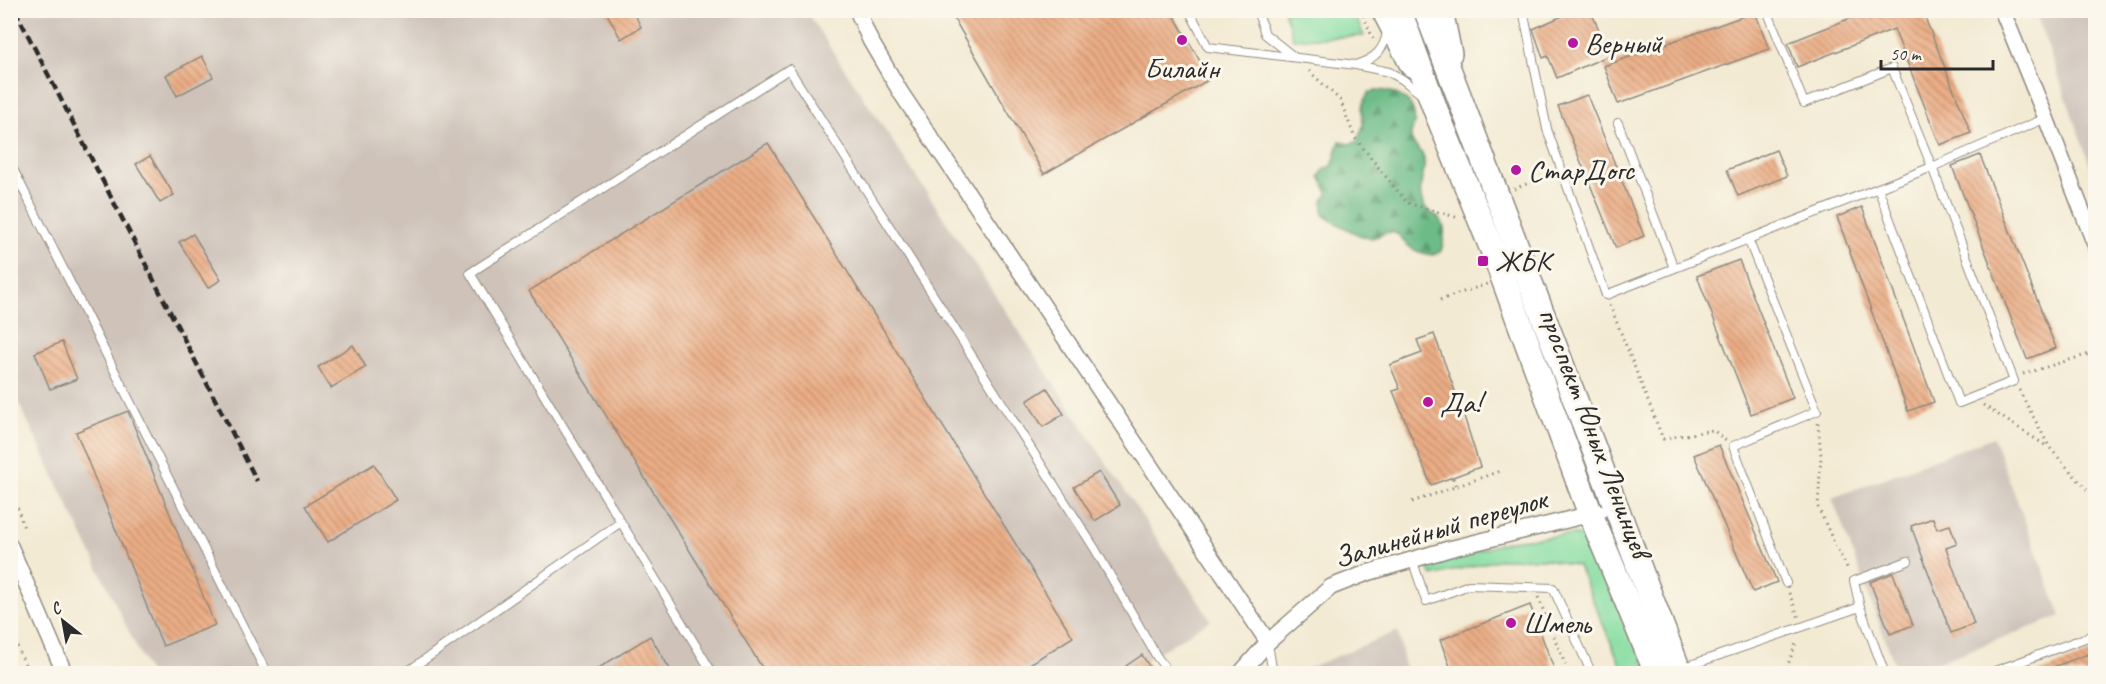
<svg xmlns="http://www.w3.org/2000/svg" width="2106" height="684" font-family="Caveat,sans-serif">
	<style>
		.industrial { fill: #cec2b9 }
		.grass { fill: #87dda1; stroke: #598466; stroke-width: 1.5 }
		.forest { fill: url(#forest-firs); stroke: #4c7459; stroke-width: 1.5 }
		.building { fill: url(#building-back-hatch) }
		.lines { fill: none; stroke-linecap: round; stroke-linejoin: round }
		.service-casing { stroke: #8f8a7f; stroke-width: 10 }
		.minor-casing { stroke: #8f8a7f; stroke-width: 18 }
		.secondary-casing { stroke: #8f8a7f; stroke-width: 24 }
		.primary-casing { stroke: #8f8a7f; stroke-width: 27 }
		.path { stroke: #8f8a7f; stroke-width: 3; stroke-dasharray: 1.5 4.5; stroke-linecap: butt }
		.service { stroke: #fff; stroke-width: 8 }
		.minor { stroke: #fff; stroke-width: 15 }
		.secondary { stroke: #fff; stroke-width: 21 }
		.primary { stroke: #fff; stroke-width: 24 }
		.rail { stroke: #2b2b2b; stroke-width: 4.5; stroke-dasharray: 9 4.5; stroke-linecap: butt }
		.poi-dot { fill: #b5179e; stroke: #fbf7ec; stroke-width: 2 }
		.labels { text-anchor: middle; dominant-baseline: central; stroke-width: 6; stroke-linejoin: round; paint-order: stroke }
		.poi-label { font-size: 30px; fill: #2b2b2b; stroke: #fbf7ec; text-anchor: start }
		.street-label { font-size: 30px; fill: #2b2b2b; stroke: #fbf7ec }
	</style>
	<defs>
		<pattern id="forest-firs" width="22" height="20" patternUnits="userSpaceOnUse" patternTransform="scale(1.5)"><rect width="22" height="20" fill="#6dbc87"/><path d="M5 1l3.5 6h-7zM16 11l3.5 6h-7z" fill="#5a996f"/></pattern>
		<pattern id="building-back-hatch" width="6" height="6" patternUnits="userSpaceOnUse" patternTransform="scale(1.5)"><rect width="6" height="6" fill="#ebad85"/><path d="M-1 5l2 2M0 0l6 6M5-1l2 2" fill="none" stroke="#bf8d6d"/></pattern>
	</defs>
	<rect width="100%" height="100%" fill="#fbf7ec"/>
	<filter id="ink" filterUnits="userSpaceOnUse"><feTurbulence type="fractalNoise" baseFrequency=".0167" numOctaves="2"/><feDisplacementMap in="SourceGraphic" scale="12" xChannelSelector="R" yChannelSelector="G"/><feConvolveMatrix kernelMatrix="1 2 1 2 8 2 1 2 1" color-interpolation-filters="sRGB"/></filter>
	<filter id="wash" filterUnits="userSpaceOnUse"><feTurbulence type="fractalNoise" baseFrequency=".008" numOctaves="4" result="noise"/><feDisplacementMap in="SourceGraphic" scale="24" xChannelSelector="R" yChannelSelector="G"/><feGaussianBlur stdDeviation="1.35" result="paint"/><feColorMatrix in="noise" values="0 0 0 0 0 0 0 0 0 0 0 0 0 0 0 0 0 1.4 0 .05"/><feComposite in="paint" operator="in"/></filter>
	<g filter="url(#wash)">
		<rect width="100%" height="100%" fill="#f3ead3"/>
		<g class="industrial">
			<polygon points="11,11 806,11 1211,620 1125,673 149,673 11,387"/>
			<polygon points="2035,11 2095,11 2095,179"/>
			<polygon points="1993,437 2061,616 1909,673 1898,673 1832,498"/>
			<polygon points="1398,631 1406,673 1296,673"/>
		</g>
		<g class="grass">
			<polygon points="1284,11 1353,11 1364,36 1293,39"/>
			<polygon points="1563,535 1578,535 1600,549 1648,673 1624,673 1578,566 1546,559 1501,559 1432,576 1427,567 1509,541"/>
		</g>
		<path class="forest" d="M 1376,90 C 1396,91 1418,100 1414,124 C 1413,130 1410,132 1411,138 C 1412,146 1423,150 1424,160 C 1426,172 1418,185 1421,197 C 1425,223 1454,206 1441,251 L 1433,255 C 1424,254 1415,252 1407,245 C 1404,242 1401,236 1397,234 C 1387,228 1380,238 1370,238 C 1362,238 1329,220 1323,215 L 1323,201 L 1328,193 L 1320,176 L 1324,169 L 1332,166 C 1336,157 1336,150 1340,141 L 1348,144 L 1357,142 L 1363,126 L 1362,108 L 1368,93 Z"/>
		<g id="blocks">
			<g class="building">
				<polygon points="605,10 632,10 641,27 621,39"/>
				<polygon points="949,10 1171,10 1210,79 1044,174"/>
				<polygon points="1576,10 1588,10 1590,15 1592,14 1610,55 1557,78 1548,56 1543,58 1533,29"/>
				<polygon points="1871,10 1922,10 1971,133 1940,145 1894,29 1797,67 1788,43"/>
				<polygon points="1755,12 1769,49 1618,104 1604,66"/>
				<polygon points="202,56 213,77 177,96 166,75"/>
				<polygon points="1587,95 1644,236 1616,248 1558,106"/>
				<polygon points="768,143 1073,637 1014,674 766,674 529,291"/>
				<polygon points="1776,150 1787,176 1738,196 1727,170"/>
				<polygon points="1980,155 2056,348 2027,359 1952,166"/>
				<polygon points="150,156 174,195 160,203 136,164"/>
				<polygon points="1862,207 1934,402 1908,411 1837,217"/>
				<polygon points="193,234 221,280 208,288 179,242"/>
				<polygon points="1739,260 1793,398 1751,414 1697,276"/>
				<polygon points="1434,334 1463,413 1480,467 1431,485 1393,391 1400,389 1390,365 1422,353 1417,340"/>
				<polygon points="62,342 77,379 50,389 35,353"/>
				<polygon points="353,345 366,367 331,388 318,367"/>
				<polygon points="1047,388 1064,414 1043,427 1027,401"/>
				<polygon points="128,411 215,625 163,646 76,432"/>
				<polygon points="1719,445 1777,582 1753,592 1694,455"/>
				<polygon points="374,464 396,500 328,542 305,506"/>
				<polygon points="1099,472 1120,505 1095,521 1074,487"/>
				<polygon points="1933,518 1937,529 1950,525 1957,544 1946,548 1974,624 1951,633 1911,526"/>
				<polygon points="1893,573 1913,625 1890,634 1870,582"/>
				<polygon points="1530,605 1556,674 1453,674 1440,640"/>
				<polygon points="650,636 673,674 589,674"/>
				<polygon points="2096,651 2096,674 2040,674 2040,672"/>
				<polygon points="1142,655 1154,674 1132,674 1126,666"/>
			</g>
		</g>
	</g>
	<g filter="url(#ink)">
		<use href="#blocks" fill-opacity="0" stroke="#8f8a7f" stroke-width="1.5"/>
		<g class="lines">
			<defs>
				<g id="service">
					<polyline points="1189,10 1208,47 1356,65 1389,72 1402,79 1421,94"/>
					<polyline points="1257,10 1265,34 1294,57"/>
					<polyline points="1523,10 1547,129 1606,295 1932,167 2014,381 1959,403 1878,188"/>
					<polyline points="1767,10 1804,103 1892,68 1932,167 2046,118"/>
					<path d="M 1358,64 C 1374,59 1385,50 1387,31"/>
					<polyline points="1618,123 1674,268"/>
					<polyline points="10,163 267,674"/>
					<polyline points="1748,239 1817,411 1733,446 1786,583"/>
					<polyline points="2095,498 2096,500"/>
					<polyline points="1412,559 1426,601 1469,585 1553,588 1592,674"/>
					<polyline points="1860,607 1854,581 1908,561"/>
					<polyline points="1268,644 1273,674"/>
					<polyline points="1682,668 1860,607 1885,674"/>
					<polyline points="404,674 621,522"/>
					<polyline points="713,674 470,273 789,69 1095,549 1157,657 1170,674"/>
					<polyline points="1987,674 2096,634"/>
				</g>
				<g id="minor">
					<polyline points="857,10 870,40 901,93 1268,642"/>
					<polyline points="2002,10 2046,118 2096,247"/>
					<polyline points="10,546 65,674"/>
					<polyline points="1240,674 1268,642 1331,587 1367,573 1449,549 1599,512"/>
				</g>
				<g id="secondary">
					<polyline points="1382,10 1411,66"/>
					<polyline points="1442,10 1451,54"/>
				</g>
				<g id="primary">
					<polyline points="1399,10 1436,111 1495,256 1590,513 1657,674"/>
					<polyline points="1426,10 1680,674"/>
				</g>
			</defs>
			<use href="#service" class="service-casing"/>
			<use href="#minor" class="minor-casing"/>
			<use href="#secondary" class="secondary-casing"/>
			<use href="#primary" class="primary-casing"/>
			<g class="path">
				<polyline points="1361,10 1373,39"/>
				<polyline points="1309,71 1340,100 1355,138 1407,203 1459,218"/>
				<polyline points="1514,189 1551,174"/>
				<polyline points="1440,300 1487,284"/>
				<polyline points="1610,305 1663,439 1713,430 1726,441"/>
				<polyline points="2023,374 2096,352"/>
				<polyline points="2019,390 2050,448 2088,491"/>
				<polyline points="1983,405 2048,447"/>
				<polyline points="1818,423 1821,456 1818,507 1836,547 1849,571"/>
				<polyline points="1453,478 1456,487"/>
				<polyline points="10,485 24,528"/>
				<polyline points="1412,502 1500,471"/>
				<polyline points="1789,593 1799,618"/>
				<polyline points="1538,597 1569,674"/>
				<polyline points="10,630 29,674"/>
				<polyline points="1789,674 1787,667 1797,641"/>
			</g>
			<use href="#service" class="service"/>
			<use href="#minor" class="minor"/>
			<use href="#secondary" class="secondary"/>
			<use href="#primary" class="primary"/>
			<polyline class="rail" points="15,10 257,481"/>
		</g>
	</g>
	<g class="poi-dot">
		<circle cx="1182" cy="40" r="6"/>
		<circle cx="1573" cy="43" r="6"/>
		<circle cx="1516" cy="170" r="6"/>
		<rect x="1477" y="255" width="12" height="12" rx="3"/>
		<circle cx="1428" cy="402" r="6"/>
		<circle cx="1511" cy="623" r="6"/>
	</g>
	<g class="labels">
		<g class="poi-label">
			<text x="1585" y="43">Верный</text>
			<text x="1182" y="68" text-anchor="middle">Билайн</text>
			<text x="1528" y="170">СтарДогс</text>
			<text x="1495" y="261">ЖБК</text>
			<text x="1440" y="402">Да!</text>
			<text x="1523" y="623">Шмель</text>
		</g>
		<g class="street-label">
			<text transform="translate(1595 432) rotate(69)">проспект Юных Ленинцев</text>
			<text transform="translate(1440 528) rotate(-16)">Залинейный переулок</text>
		</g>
	</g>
	<rect width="2106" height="684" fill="none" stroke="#fbf7ec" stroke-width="36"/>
	<g transform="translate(63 621) rotate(329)" stroke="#fbf7ec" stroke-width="4.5" paint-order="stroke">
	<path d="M0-4.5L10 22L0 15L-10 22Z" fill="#2b2b2b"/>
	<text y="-9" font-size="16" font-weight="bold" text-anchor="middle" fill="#2b2b2b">С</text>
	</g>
	<path d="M1881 60v9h112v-9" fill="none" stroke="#2b2b2b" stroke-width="3"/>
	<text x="1890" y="60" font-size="18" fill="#2b2b2b" stroke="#fbf7ec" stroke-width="4.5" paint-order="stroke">50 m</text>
</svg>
